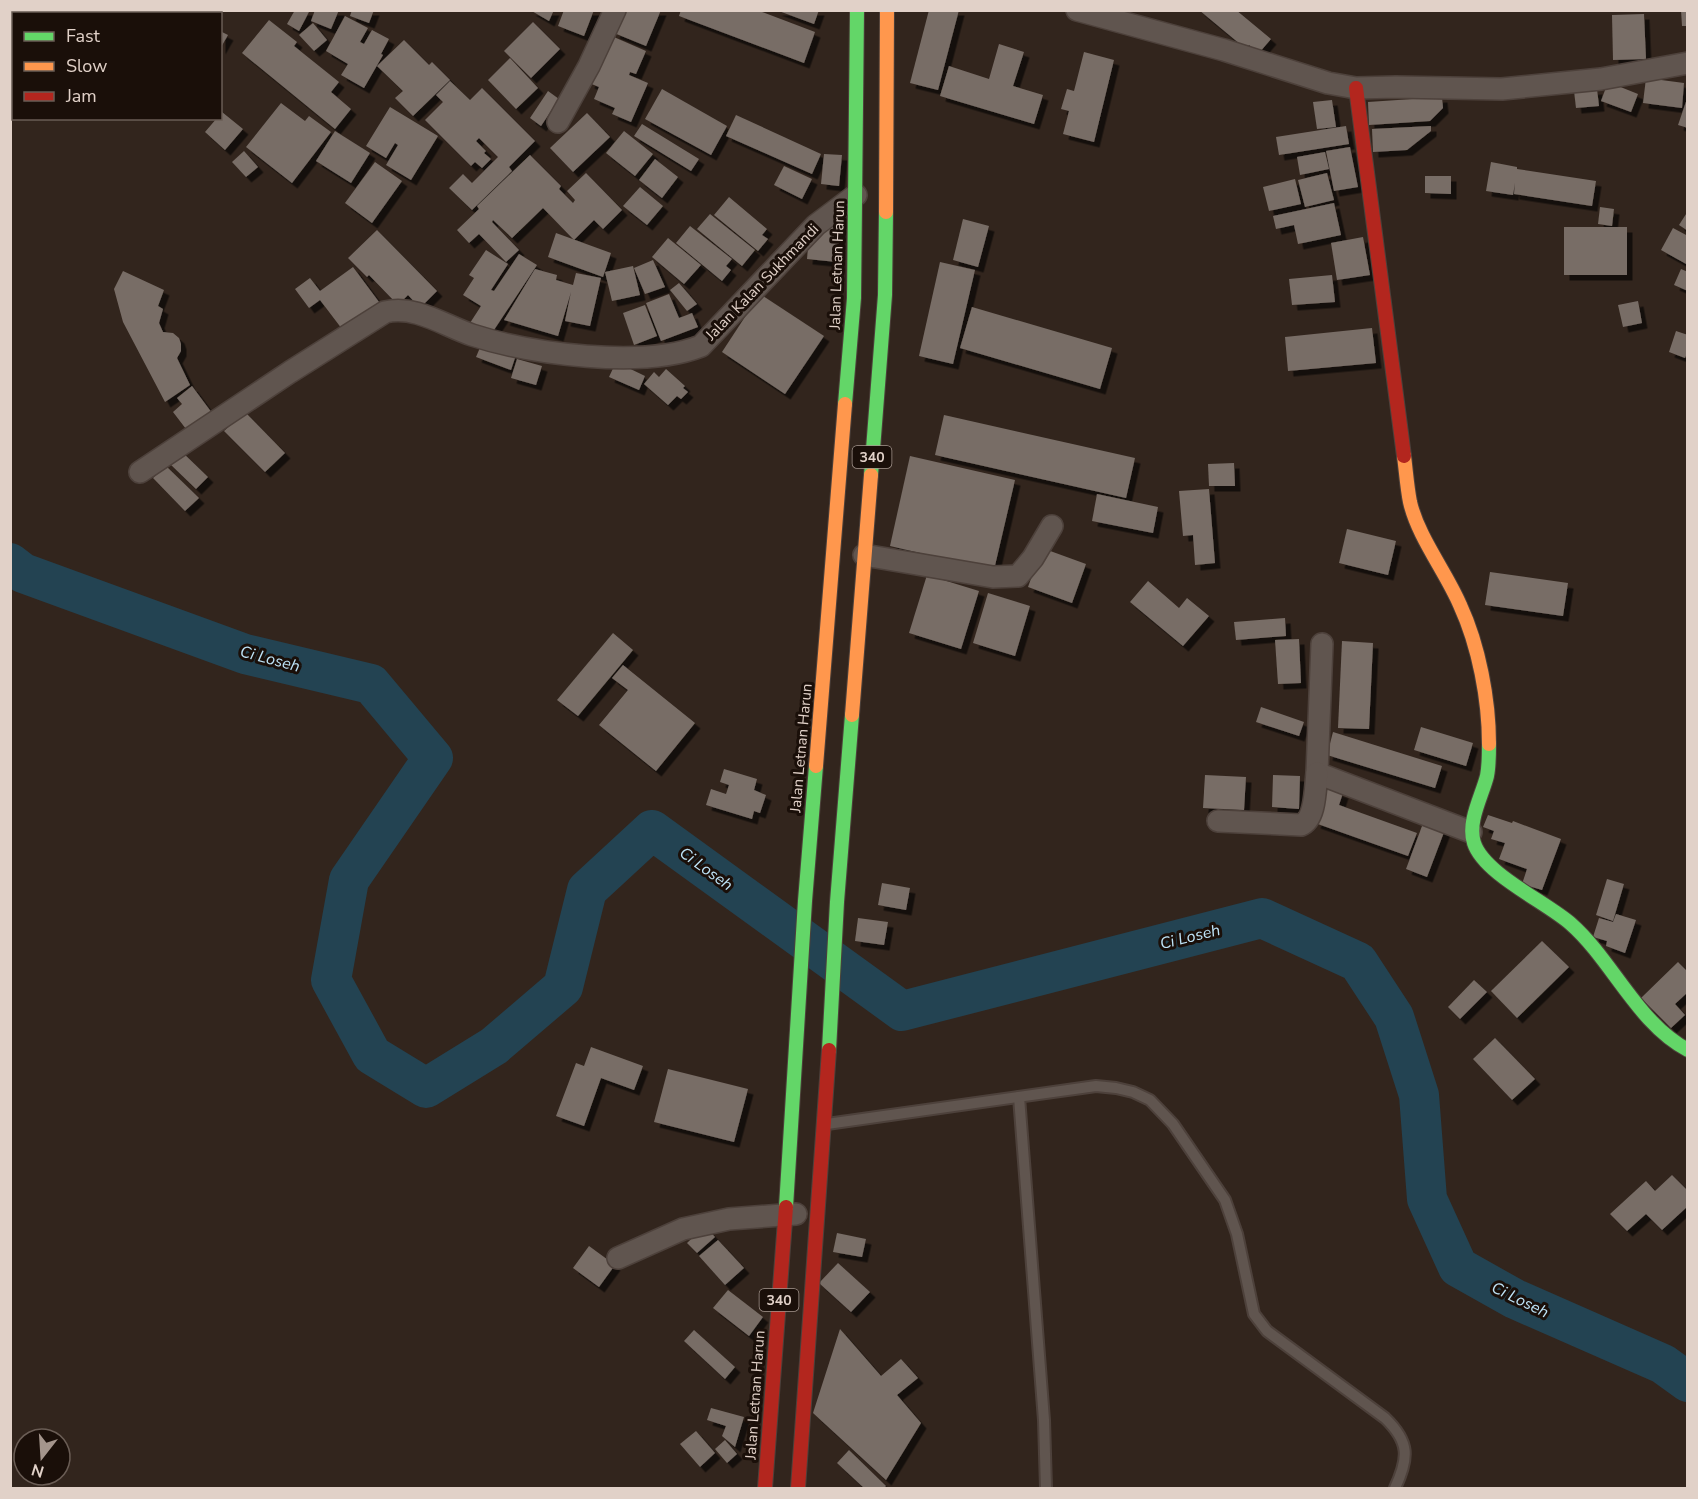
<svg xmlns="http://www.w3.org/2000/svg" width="1698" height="1499" font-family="'Nunito Sans',sans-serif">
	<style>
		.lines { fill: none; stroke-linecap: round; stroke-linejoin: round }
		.river { stroke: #234352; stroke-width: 40 }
		.building { fill: #786d66; filter: url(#shadow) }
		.lane-casing { stroke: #4d413b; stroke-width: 14 }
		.street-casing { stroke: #4d413b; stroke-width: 24 }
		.fast-casing { stroke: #4d413b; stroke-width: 16 }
		.slow-casing { stroke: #4d413b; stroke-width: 16 }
		.jam-casing { stroke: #4d413b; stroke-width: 16 }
		.lane { stroke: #60554f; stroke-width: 10 }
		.street { stroke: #60554f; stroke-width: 21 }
		.fast { stroke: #63d668; stroke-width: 14 }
		.slow { stroke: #ff974d; stroke-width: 14 }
		.jam { stroke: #b3261e; stroke-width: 14 }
		.labels { text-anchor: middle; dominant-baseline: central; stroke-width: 6; stroke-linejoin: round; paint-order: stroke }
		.shield { fill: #1a0f09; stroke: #a5978f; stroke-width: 1.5 }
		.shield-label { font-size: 14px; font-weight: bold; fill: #e1d1c8 }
		.street-label { font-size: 15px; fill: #e1d1c8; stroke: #1a0f09 }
		.water-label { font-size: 16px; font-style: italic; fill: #bee4f8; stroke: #1a0f09 }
	</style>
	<defs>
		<filter id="shadow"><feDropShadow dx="5.5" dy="5.5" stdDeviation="0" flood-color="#0009"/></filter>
	</defs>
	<rect width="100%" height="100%" fill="#32251d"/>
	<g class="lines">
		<polyline class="river" points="10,563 23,573 245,654 371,684 433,758 349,880 331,980 372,1055 426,1088 494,1046 563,987 587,890 652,830 902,1011 1262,918 1358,962 1394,1017 1419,1095 1427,1199 1458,1267 1515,1299 1663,1364 1688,1382"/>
	</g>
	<g class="building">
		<polygon points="120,10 148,10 155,13 119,14"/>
		<polygon points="295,10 310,10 299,31 287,24"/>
		<polygon points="315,10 339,10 331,29 311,21"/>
		<polygon points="352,10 374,10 369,23 350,16"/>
		<polygon points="530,10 554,10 549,21"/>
		<polygon points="564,10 594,10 584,36 558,26"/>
		<polygon points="624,10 661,10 646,46 614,33"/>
		<polygon points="681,10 757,10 815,32 804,63 679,16"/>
		<polygon points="776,10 819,10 814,24"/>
		<polygon points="929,10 959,10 938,90 910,83"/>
		<polygon points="1199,10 1236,10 1271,39 1259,53 1249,45 1246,49"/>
		<polygon points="1681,10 1688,10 1688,26 1682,26"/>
		<polygon points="1644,14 1646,59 1613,60 1612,15"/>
		<polygon points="345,16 368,28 360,42 364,44 372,30 389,39 381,54 383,55 364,88 341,75 348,64 326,51"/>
		<polygon points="269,20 297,42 294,46 339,82 331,92 351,109 335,129 242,53"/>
		<polygon points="533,22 560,49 531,78 504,51"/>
		<polygon points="313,23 327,40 314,51 299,35"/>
		<polygon points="220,31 228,35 220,49"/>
		<polygon points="607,34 646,51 636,74 630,72 629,75 648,83 631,122 612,114 615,108 594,99 599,87 589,83"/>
		<polygon points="404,40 429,65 432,62 450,80 413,116 395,98 403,91 377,66"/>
		<polygon points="999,44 1024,52 1013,86 1043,95 1034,124 940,96 949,66 989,79"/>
		<polygon points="1084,52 1114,60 1094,142 1063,134 1069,111 1061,109 1067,89 1074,91"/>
		<polygon points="510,58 538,88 516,109 488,80"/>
		<polygon points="1646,78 1684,83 1682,108 1643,103"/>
		<polygon points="450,81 470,100 482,88 535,141 509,167 512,171 472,210 449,188 463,174 472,183 498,157 479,138 476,141 486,151 484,153 491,159 482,168 475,162 471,166 425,120 443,102 436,95"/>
		<polygon points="1608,82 1638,94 1631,112 1601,101"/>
		<polygon points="662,89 727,126 711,155 645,119"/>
		<polygon points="1597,89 1599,106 1576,108 1574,91"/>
		<polygon points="548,91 559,99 541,126 530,118"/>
		<polygon points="1688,96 1688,128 1678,125"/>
		<polygon points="1442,97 1443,108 1430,121 1369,125 1368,102"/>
		<polygon points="1332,100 1336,127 1317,129 1313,102"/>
		<polygon points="281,103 305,121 309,116 331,132 292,183 246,147"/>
		<polygon points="390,107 438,136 411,180 386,165 398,145 395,143 386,158 366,146"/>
		<polygon points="222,112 243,129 225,150 205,132 217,118 220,118"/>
		<polygon points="587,113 610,137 573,172 550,148"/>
		<polygon points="736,115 821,154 812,174 726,136"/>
		<polygon points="642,124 699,159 691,171 634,136"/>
		<polygon points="1346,126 1349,144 1279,155 1276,137"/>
		<polygon points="1431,126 1431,131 1407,150 1373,152 1372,129"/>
		<polygon points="335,131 370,153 351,183 316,161"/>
		<polygon points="624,131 653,154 635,176 606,153"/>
		<polygon points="1350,147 1358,187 1334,191 1326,151"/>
		<polygon points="244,151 258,167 246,177 232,162"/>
		<polygon points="1325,152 1329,169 1300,175 1297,157"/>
		<polygon points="824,154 842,155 839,186 821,184"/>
		<polygon points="530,155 561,186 559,189 573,203 575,200 567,191 586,173 622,210 603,229 594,220 574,240 543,208 512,238 493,220 492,222 519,250 506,262 479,234 469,243 457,230 479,209 477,206"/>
		<polygon points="655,159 678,177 662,198 639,180"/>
		<polygon points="375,162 402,181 372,223 345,203"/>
		<polygon points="1491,162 1517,167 1517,169 1596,181 1592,206 1514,194 1515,183 1513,195 1486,191"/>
		<polygon points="784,166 812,179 802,199 774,185"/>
		<polygon points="1327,173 1334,200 1305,207 1298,180"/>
		<polygon points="1425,176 1451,176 1451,194 1425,193"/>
		<polygon points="1295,179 1301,204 1269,211 1263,187"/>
		<polygon points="640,187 663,206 647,225 623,206"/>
		<polygon points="729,197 767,229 762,235 768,239 758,251 714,215"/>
		<polygon points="1334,203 1341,235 1298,244 1294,225 1276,229 1273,216"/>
		<polygon points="1600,207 1614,209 1612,226 1598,224"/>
		<polygon points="1688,211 1688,231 1679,225"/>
		<polygon points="710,214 755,250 742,266 697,229"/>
		<polygon points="841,219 837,262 807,259 809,236"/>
		<polygon points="963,219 989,226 978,267 953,260"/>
		<polygon points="690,226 732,259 726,266 731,270 722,281 676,243"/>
		<rect x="1564" y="227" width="63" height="48"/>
		<polygon points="1673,228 1688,236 1688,265 1661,250"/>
		<polygon points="377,230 437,291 420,308 408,295 398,305 369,275 367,277 348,258"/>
		<polygon points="556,233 611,253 603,277 548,257"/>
		<polygon points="1363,237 1370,275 1337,280 1331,243"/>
		<polygon points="668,238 701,265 684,284 652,257"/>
		<polygon points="486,250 508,264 491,290 494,291 519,254 537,265 490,336 470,323 481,306 463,295 474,278 469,275"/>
		<polygon points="653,260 665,287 645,294 634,268"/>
		<polygon points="940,262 975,270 953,364 919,356"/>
		<polygon points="633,266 640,295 612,301 605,272"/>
		<polygon points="353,267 379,302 342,329 320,300 309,308 295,289 310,278 320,291"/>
		<polygon points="535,269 557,275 556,280 573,285 576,273 601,278 590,326 565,321 571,292 558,336 504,320"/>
		<polygon points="1681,269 1688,272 1688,291 1674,285"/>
		<polygon points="123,271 164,290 158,306 163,309 159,323 163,332 173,333 179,338 181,344 181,351 177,358 190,385 165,402 123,322 114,289"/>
		<polygon points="1332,275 1335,302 1292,305 1289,279"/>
		<polygon points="679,283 697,304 687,311 670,290"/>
		<polygon points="669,294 679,318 692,313 698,327 661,341 646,303"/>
		<polygon points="760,294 824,336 785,394 722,352"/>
		<polygon points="1638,301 1642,323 1623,327 1618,305"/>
		<polygon points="645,305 657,336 634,345 623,313"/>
		<polygon points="972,307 1112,348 1100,389 960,348"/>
		<polygon points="1372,328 1376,363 1288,371 1285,337"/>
		<polygon points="1676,331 1688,335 1688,351 1685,358 1669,352"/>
		<polygon points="482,343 516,355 511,370 476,357"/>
		<polygon points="517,359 542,366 536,385 511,378"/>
		<polygon points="616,362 645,376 639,390 609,377"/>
		<polygon points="666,369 685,386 683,388 688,392 681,399 677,396 668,405 644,384 654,372 659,377"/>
		<polygon points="192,386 212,413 197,424 195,422 186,429 173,412 182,404 177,398"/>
		<polygon points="245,412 285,453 265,472 224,431"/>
		<polygon points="944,415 1135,458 1126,498 935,455"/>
		<polygon points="181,451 208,477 196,489 169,463"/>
		<polygon points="910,456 1015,480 994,570 890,546"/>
		<polygon points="1234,463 1235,486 1209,486 1208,464"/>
		<polygon points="166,466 199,498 185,511 153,478"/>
		<polygon points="1209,489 1215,563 1195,565 1193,535 1183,536 1179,491"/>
		<polygon points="1097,494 1158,507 1153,533 1092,521"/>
		<polygon points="1347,529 1396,541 1388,575 1339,563"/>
		<polygon points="1042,548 1086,564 1072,603 1028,587"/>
		<polygon points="1490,572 1568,583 1563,616 1485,605"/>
		<polygon points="927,575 979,591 961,649 909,633"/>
		<polygon points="1148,581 1179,608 1187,598 1209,616 1183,646 1130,602"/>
		<polygon points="988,593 1030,606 1015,656 973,643"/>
		<polygon points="1285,618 1286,636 1236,640 1234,622"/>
		<polygon points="613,633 633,650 578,716 557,700"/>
		<polygon points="1299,639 1301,683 1278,684 1275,640"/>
		<polygon points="1342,641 1373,643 1369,729 1338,728"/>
		<polygon points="623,665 695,723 656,771 599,725 628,690 612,678"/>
		<polygon points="1261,707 1304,722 1299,736 1256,722"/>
		<polygon points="1421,727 1473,743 1466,766 1414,750"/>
		<polygon points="1333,732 1442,766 1435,788 1327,755"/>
		<polygon points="724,769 757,779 754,790 766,795 760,813 754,811 752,819 706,805 711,789 726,794 729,785 720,782"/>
		<polygon points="1205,775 1246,777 1244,810 1203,808"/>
		<polygon points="1273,775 1300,776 1299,809 1272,807"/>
		<polygon points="1328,788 1343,793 1339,805 1417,833 1408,856 1315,823"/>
		<polygon points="1488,815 1512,823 1513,821 1561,839 1542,890 1522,884 1527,869 1499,859 1505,843 1491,839 1494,831 1483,827"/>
		<polygon points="1425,818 1446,827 1427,877 1406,869"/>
		<polygon points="1607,879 1624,884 1613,921 1596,915"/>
		<polygon points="882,883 910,888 906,910 878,905"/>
		<polygon points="1616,914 1636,920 1625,953 1606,946 1607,941 1593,937 1599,918 1613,922"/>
		<polygon points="858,918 888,922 884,945 855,941"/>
		<polygon points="1542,941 1569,967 1517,1018 1491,991"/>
		<polygon points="1678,962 1688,972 1688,992 1675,1004 1685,1015 1671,1028 1641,998"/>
		<polygon points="1474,980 1487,992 1460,1019 1448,1007"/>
		<polygon points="1495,1038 1535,1079 1512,1100 1473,1059"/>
		<polygon points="591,1047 643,1066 634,1090 601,1078 584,1126 556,1116 576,1063 584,1066"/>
		<polygon points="668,1069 748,1089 734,1142 654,1122"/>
		<polygon points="1672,1175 1688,1191 1688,1206 1662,1230 1646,1214 1627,1231 1610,1214 1646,1181 1655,1191"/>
		<polygon points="705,1226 715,1237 697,1253 687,1243"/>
		<polygon points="837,1233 866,1239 862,1257 833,1252"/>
		<polygon points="718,1240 744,1268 725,1285 699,1256"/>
		<polygon points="589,1246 615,1265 599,1287 573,1268"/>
		<polygon points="838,1263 870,1292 851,1312 819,1283"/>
		<polygon points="728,1290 763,1317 749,1336 713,1308"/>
		<polygon points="840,1329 881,1376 901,1359 918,1378 897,1395 921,1423 886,1480 813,1413"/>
		<polygon points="694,1330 735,1367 725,1379 684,1341"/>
		<polygon points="711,1408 744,1417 735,1447 722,1436 726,1426 707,1420"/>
		<polygon points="696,1431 715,1453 700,1467 680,1444"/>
		<polygon points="725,1440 737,1454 727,1463 715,1449"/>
		<polygon points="849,1450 886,1486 884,1488 864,1488 837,1463"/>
	</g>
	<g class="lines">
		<defs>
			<g id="lane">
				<polyline points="1019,1097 1044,1420 1046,1488"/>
				<path d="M 827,1124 L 1096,1086 L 1116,1088 L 1133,1092 L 1150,1100 L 1173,1124 L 1225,1200 L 1237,1234 L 1254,1314 L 1267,1331 L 1385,1418 C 1410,1442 1409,1458 1395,1488"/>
			</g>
			<g id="street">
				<polyline points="1077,10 1224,50 1328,83 1356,88 1396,87 1502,89 1601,79 1688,63"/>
				<polyline points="558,122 589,66 615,10"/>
				<path d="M 140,472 L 290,372 L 385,312 C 416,305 443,325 472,335 C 531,354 643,369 701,346 L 816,225 L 856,195"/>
				<polyline points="864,555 993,577 1018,576 1033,558 1052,526"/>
				<polyline points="1322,644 1317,773 1471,832"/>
				<path d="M 1218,821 L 1301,825 C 1316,819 1315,788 1317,773"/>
				<polyline points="618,1258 683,1229 729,1219 796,1214"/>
			</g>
			<g id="fast">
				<polyline points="845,404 854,298 857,10"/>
				<polyline points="871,475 885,295 886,212"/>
				<path d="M 1489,744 C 1489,755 1489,766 1487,776 C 1482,796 1467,822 1474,843 C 1484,874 1546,902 1571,924 C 1612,960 1638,1024 1688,1050"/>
				<polyline points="829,1050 837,902 852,715"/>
				<polyline points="786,1207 805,901 816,766"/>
			</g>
			<g id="slow">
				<polyline points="886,212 887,10"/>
				<path d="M 1404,456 C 1406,471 1407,487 1410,502 C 1418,537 1446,572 1460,605 C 1479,646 1489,700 1489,744"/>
				<polyline points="852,715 871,475"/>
				<polyline points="816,766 845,404"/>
			</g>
			<g id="jam">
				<polyline points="1356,88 1404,456"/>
				<polyline points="765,1488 786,1207"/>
				<polyline points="798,1488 829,1050"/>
			</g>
		</defs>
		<use href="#lane" class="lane-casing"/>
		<use href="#street" class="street-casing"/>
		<use href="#fast" class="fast-casing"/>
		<use href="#slow" class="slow-casing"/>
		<use href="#jam" class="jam-casing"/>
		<use href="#lane" class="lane"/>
		<use href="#street" class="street"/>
		<use href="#fast" class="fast"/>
		<use href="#slow" class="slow"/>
		<use href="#jam" class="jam"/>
	</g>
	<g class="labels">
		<g class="shield">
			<rect x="852.5" y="446" width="39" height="22" rx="4.5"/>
			<rect x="759.5" y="1289" width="39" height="22" rx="4.5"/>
		</g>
		<g class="shield-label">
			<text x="872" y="457">340</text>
			<text x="779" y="1300">340</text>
		</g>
		<g class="street-label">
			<text transform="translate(837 265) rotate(-88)">Jalan Letnan Harun</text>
			<text transform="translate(762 282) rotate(-46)">Jalan Kalan Sukhmandi</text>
			<text transform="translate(801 748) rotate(-85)">Jalan Letnan Harun</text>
			<text transform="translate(755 1395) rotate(-86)">Jalan Letnan Harun</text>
		</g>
		<g class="water-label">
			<text transform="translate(270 659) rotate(15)">Ci Loseh</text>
			<text transform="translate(706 869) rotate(36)">Ci Loseh</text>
			<text transform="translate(1190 937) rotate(-14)">Ci Loseh</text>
			<text transform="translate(1520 1300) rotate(26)">Ci Loseh</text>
		</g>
	</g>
	<rect width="1698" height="1499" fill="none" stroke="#e1d1c8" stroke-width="24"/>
	<rect x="12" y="12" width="210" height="108" fill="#1a0f09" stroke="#6a5d55" stroke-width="1.5"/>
	<rect x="24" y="32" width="30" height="9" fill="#63d668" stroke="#6a5d55" stroke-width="1.5"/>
	<text x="66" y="42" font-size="18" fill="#e1d1c8">Fast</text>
	<rect x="24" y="62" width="30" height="9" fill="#ff974d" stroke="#6a5d55" stroke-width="1.5"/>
	<text x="66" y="72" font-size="18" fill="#e1d1c8">Slow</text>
	<rect x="24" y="92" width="30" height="9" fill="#b3261e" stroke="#6a5d55" stroke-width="1.5"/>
	<text x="66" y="102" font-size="18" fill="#e1d1c8">Jam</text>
	<g transform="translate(42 1457) rotate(197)"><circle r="28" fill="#1a0f09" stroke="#6a5d55" stroke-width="1.5"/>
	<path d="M0-4.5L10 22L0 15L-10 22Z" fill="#a4958c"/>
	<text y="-9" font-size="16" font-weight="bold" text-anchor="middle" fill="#e1d1c8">N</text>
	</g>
</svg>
